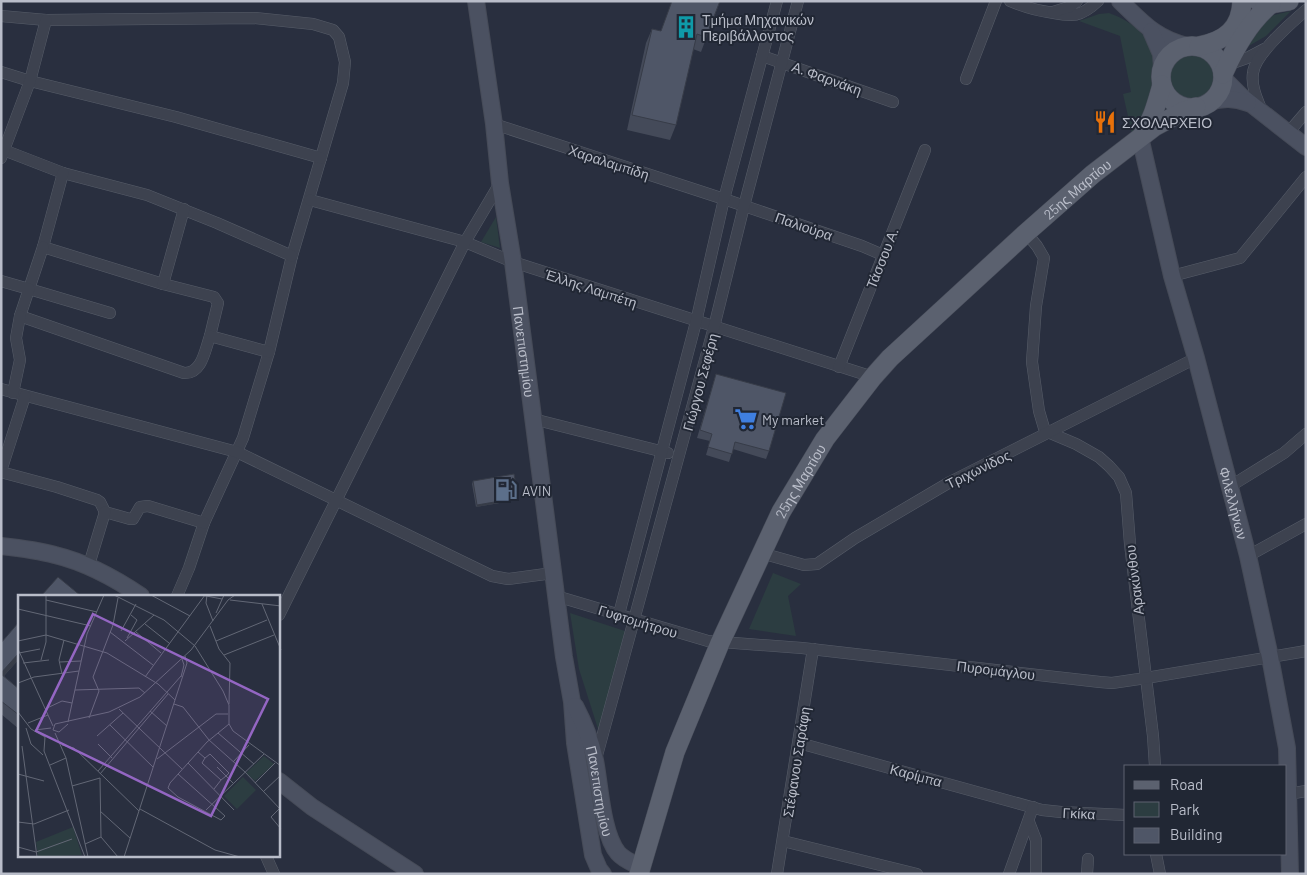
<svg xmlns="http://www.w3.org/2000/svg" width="1307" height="875" font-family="Barlow,sans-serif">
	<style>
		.green { fill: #2c3d41 }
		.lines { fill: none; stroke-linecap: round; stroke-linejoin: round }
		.street-casing { stroke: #575d69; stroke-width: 12 }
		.secondary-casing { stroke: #464b58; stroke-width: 18 }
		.primary-casing { stroke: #464b58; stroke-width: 20 }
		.street { stroke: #3d424f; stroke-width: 11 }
		.secondary { stroke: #4b5161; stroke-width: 16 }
		.primary { stroke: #5b616f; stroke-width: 19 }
		.wall { fill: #444a59 }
		.shaded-wall { fill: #373c48 }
		.building { fill: #4f5667; stroke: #373c48 }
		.labels { text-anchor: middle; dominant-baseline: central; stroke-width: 4; stroke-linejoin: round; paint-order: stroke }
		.poi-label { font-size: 14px; fill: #b9bdc9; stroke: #212734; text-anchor: start }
		.street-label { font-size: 14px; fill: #b9bdc9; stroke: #212734 }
		.inset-road { fill: none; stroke: #636876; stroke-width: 1 }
		.view { fill: #9466c3; fill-opacity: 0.15; stroke: #9466c3; stroke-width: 2.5 }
		.inset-edge { fill: none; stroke: #b9bdc9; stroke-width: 2.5 }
	</style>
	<rect width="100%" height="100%" fill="#292f3f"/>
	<g class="green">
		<polygon points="1291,11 1266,36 1247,47 1267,19 1274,15"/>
		<path d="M 1109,13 C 1129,20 1151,35 1154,58 C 1155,64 1154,71 1154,78 C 1154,102 1149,116 1132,134 L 1123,94 L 1131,92 L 1120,36 L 1079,21 L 1099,14 Z"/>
		<circle cx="1191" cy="76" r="23"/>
		<polygon points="496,217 500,248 481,242"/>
		<polygon points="773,573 801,584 788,596 796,636 749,629"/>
		<polygon points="570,613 625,631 599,732 579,669"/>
	</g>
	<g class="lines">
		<defs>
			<g id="street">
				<path d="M 1010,1 C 1022,6 1034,10 1048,12 C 1071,16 1079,19 1098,1"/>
				<polyline points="1053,12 1069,7 1077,1"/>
				<polyline points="1,16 46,20 255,18 313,24 333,30 339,37 345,62 343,83 292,256 269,352 243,438 204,523 189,568 177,596"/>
				<polyline points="762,56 893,102"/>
				<polyline points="1227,65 1247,58 1264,49"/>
				<polyline points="1,72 30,81 176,117 321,158"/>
				<polyline points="966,79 996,1"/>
				<path d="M 1262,111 C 1257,99 1251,86 1253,73 C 1255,54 1291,23 1306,10"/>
				<polyline points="494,124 724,199 862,246 883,255"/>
				<polyline points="1288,133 1306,112"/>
				<polyline points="1,149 63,173 147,195 217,223 292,256"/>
				<polyline points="1,158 30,81 46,20"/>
				<polyline points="63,173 43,247 163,284 214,297 218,303 210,336"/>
				<polyline points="310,200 465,242 513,262 873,377"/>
				<polyline points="1026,233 1037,246 1044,258 1036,306 1032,362 1039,411 1044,428 1050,433 1076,444 1099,457 1109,466 1119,477 1126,493 1130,544 1153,736 1155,766"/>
				<polyline points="43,247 29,289 110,313"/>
				<polyline points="1172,276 1240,258 1306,177"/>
				<path d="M 1,281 L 29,289 L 20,316 L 184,373 C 202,374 205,350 210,336 L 269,352"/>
				<polyline points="163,284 184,209"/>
				<polyline points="839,367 925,150"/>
				<polyline points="1,389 237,452 492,576 508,579 553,573"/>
				<polyline points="13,393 20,360 16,338 20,316"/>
				<polyline points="533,419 668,453"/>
				<polyline points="1,471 25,396"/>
				<polyline points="1,472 57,487 97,500 100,502 105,512 130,519 133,519 140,507 148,506 204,523"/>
				<polyline points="1229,487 1284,453 1306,434"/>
				<polyline points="761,553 804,565 817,564 855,538 950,482 1196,358"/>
				<polyline points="1248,556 1306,524"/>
				<polyline points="88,568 105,512"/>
				<polyline points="556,596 708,641 802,648 1100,682 1112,683 1146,678 1306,651"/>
				<polyline points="619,614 696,322 724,199 777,1"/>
				<polyline points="279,615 465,242 500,183"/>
				<polyline points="799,743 1042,810 1061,812 1126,815"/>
				<polyline points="596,759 714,327 744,206 798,1"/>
				<polyline points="1288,794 1306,791"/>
				<polyline points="1029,822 1036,840 1036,874"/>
				<polyline points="783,841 917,874"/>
				<polyline points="1156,854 1160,874"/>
				<polyline points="266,856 274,874"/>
				<polyline points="777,874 813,649"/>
				<polyline points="1009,874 1033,807"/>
				<polyline points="1087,874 1088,859"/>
			</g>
			<g id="secondary">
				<path id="s1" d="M 476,1 L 494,124 L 500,183 L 513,262 L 564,657 L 572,702 L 575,743 L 593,855 L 599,869 L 603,874"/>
				<path d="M 1120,1 C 1143,23 1155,38 1187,46"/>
				<polyline points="1151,31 1161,54 1162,67"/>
				<polyline points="1223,78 1241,96 1306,147"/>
				<path d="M 1209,102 C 1223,98 1234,98 1248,103"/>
				<path id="s2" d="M 1140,137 L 1172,276 L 1196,358 L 1248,556 L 1270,657 L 1287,748 L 1290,874"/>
				<path d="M 1,546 C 19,548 37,550 55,555 C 84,562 116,579 141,596"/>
				<path id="s3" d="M 575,706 C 584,723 591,741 595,760 C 600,785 602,834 618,853 C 624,860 633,863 641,867"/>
				<polyline points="279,781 312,807 415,874"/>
			</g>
			<g id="primary">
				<polyline points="1259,2 1271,4 1289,1"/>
				<circle cx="1192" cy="77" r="31"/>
				<path d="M 1199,46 C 1225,41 1241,29 1242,1"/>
				<path d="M 1223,74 C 1235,48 1249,22 1271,4"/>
				<path d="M 1143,134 C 1153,119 1157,102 1162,85"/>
				<path id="s4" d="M 639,874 L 675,752 L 720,643 L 781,512 L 825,439 L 873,377 L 890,358 L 1026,233 L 1093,174 L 1154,127 L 1182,112 L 1196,107"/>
			</g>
		</defs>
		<use href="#street" class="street-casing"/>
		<use href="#secondary" class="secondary-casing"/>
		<use href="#primary" class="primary-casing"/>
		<use href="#street" class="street"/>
		<use href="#secondary" class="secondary"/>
		<use href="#primary" class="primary"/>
	</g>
	<g class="wall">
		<polygon points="720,1 701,52 693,49 676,125 670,140 627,130 646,43 652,29 661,31"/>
		<polygon points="716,374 769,451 766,459 733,449 729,462 706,455 710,441 697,438"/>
		<polygon points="473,481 517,500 476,507 472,484"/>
		<polygon points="19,622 19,659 4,676 19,689 19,729 1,714 1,643"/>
	</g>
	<g class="shaded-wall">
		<polygon points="518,498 517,500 476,507 477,505"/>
		<polygon points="19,653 19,659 1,679 1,673"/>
	</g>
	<g class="building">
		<polygon points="672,1 720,1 706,37 697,34 676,125 632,115 652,29 661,31"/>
		<polygon points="716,374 786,393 769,451 735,442 732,454 708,447 712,434 700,430"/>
		<polygon points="514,474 518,498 477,505 473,481"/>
		<polygon points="58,577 81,596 41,596"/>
		<polygon points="19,622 19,653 1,673 1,643"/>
		<polygon points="1,674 19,689 19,715 1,701"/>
	</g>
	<defs>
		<symbol id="building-bare" viewBox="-9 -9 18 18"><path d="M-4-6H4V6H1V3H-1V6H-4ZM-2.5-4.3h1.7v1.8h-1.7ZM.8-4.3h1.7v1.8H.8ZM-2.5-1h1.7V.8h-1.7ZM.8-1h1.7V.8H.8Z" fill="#0f9aa8" stroke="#212734" stroke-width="2.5" paint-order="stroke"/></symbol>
		<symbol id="restaurant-bare" viewBox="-9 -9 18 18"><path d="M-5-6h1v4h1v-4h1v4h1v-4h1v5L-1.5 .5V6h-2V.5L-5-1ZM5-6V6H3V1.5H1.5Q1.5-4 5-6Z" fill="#e8710a" stroke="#212734" stroke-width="2.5" paint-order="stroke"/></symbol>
		<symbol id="supermarket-bare" viewBox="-9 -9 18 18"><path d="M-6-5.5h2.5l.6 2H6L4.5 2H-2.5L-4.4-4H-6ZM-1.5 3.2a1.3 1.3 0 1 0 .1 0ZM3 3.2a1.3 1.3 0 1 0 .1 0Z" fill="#3f7fe0" stroke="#212734" stroke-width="2.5" paint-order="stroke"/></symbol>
		<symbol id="fuel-bare" viewBox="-9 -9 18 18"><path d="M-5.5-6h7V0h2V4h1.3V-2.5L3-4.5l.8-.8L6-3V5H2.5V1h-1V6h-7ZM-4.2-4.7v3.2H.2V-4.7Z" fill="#5c6f8a" stroke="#212734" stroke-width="2.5" paint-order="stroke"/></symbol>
	</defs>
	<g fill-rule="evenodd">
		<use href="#building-bare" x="670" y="11" width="32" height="32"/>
		<use href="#restaurant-bare" x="1089" y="106" width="32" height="32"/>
		<use href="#supermarket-bare" x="730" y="403" width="32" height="32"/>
		<use href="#fuel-bare" x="490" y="474" width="32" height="32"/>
	</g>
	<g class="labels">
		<g class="poi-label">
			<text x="702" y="19">Τμήμα Μηχανικών<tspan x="702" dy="16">Περιβάλλοντος</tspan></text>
			<text x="1122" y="122">ΣΧΟΛΑΡΧΕΙΟ</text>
			<text x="762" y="419">My market</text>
			<text x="522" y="490">AVIN</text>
		</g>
		<g class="street-label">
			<text transform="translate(827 78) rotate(20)">Α. Φαρνάκη</text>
			<text transform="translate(609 162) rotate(18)">Χαραλαμπίδη</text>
			<text stroke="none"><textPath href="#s4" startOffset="831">25ης Μαρτίου</textPath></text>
			<text transform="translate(804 226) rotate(19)">Παλιούρα</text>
			<text transform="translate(882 258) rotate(-68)">Τάσσου Α.</text>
			<text transform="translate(591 288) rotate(18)">Έλλης Λαμπέτη</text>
			<text stroke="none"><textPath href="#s1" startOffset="354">Πανεπιστημίου</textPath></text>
			<text transform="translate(700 382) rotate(-75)">Γιώργου Σεφέρη</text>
			<text transform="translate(978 469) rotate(-26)">Τριχωνίδος</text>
			<text stroke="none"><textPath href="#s4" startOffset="426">25ης Μαρτίου</textPath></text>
			<text stroke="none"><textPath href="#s2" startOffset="378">Φιλελλήνων</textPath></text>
			<text transform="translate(1134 580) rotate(-97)">Αρακύνθου</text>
			<text transform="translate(638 621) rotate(17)">Γυφτομήτρου</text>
			<text transform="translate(996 670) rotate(7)">Πυρομάγλου</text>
			<text transform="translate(796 762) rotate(-81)">Στέφανου Σαράφη</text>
			<text transform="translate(916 775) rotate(15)">Καρίμπα</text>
			<text stroke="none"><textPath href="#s3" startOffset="89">Πανεπιστημίου</textPath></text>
			<text transform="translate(1079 813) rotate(3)">Γκίκα</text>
		</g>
	</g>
	<g transform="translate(18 595)">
		<rect width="262" height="262" fill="#292f3f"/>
		<path d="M 246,161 L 256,169 L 237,186 L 228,178 ZM 225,182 L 238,195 L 219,214 L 206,201 ZM 55,232 L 64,260 L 20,262 L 18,247 Z" fill="#2c3d41"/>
		<path class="inset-road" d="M 96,0 L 146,25 L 177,51 L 205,96 L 211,110 L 211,129 L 215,136 L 263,171M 133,0 L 172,21M 183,0 L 204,4M 189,0 L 188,8 L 195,26M 28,5 L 79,17M 212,5 L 263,11M 244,9 L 263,55M 0,14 L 73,31M 198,18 L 206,0M 127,29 L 151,48M 192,31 L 201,54 L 212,68 L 211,109M 103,36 L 118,9M 92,37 L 135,70M 118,37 L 143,58M 109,43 L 119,25 L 113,20M 0,46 L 28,40 L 89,58 L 140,89 L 157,105M 107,46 L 136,20M 198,46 L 249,25M 0,54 L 35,131M 1,58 L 22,54M 206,60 L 256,40M 23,65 L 28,47 L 28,0M 42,67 L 63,66M 5,68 L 31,65M 44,79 L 41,65 L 46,45M 127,82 L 187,0M 163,82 L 166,70 L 164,64M 0,88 L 16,82 L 61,76M 57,95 L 121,93 L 127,98M 156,109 L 165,112 L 191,145 L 227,177 L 263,215M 27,114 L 44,106 L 54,108M 101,114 L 164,174M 132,116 L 149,131M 0,117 L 13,134 L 27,142 L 26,156 L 67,262M 71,123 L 81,96 L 75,82 L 95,30 L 100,3M 50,127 L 69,39 L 86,0M 10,128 L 30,120M 50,129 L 41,137 L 35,135 L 37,129 L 91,117 L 122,102 L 173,55 L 210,5 L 217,0M 92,130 L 135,172M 8,133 L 13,149 L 25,160M 17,135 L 33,133M 37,138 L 48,163 L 70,262M 200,138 L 236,169M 79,141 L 105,118M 80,149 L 94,163M 44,150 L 56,153 L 121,216M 4,151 L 19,262M 180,157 L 187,163 L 192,159 L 211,178 L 208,181 L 215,188M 187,163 L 184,168 L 203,185 L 196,194M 139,164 L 198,119 L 210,119M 215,167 L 231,150M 170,168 L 216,215M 32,170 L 48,163M 199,172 L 208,181 L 203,185M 80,176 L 163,81M 0,179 L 26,186M 82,179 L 150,99M 160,179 L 207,221 L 203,225 L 160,202 L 150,193 L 152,188 L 189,147 L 211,129M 82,183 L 83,242M 237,188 L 257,168M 54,191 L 82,183M 245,197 L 263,180M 122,214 L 197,255 L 222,262M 261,214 L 253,222 L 263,234M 188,215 L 246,159M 82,216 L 112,243M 0,227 L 16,229 L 51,215M 83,242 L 100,262M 67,249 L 83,242M 0,252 L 18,257 L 54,244M 106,262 L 169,68 L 167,61"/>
		<path class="view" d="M 75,19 L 250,104 L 193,221 L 18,136 Z"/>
		<rect width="262" height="262" class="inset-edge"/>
	</g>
	<rect width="1307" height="875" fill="none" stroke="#b9bdc9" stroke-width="5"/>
	<rect x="1124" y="765" width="162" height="90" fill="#212734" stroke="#5e6370"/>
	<rect x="1134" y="781" width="25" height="8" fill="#5b616f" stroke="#5e6370"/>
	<text x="1170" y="790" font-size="15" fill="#b9bdc9">Road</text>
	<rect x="1134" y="802" width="25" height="15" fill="#2c3d41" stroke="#5e6370"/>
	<text x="1170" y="815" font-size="15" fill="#b9bdc9">Park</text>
	<rect x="1134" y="828" width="25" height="15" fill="#4f5667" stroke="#5e6370"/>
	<text x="1170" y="840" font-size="15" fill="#b9bdc9">Building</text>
</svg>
